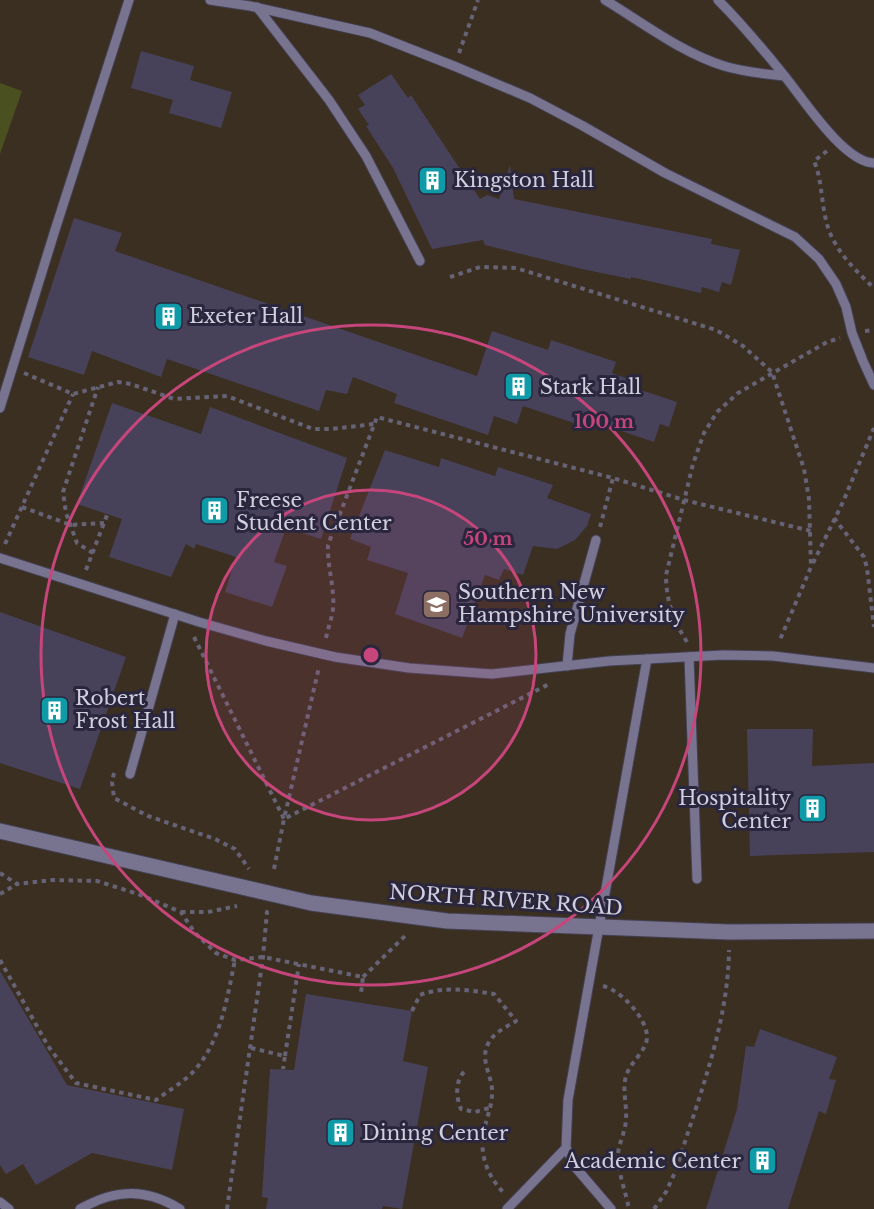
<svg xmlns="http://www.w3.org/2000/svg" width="874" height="1209" font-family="'Libre Baskerville',serif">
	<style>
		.education { fill: #3b2f21 }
		.green { fill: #4b5020 }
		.building { fill: #47425a }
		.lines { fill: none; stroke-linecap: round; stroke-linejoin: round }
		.lane-casing { stroke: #444154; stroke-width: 11 }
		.secondary-casing { stroke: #444154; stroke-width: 17 }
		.path { stroke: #666377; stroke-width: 4; stroke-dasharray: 4.5 4.5; stroke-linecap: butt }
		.lane { stroke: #78748f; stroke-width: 9 }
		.secondary { stroke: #78748f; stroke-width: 15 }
		.ring { fill: none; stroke: #c6467c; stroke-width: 3 }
		.labels { text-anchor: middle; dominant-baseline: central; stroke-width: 6; stroke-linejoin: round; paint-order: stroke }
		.poi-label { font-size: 20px; fill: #d1cfde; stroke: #2a263d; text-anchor: start }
		.street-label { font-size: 20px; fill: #d1cfde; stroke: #2a263d }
		.centre { fill: #c6467c; stroke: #2a263d; stroke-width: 3 }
		.ring-label { font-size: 18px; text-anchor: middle; font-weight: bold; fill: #c6467c; stroke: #2a263d; stroke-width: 6; stroke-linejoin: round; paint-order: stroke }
	</style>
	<rect width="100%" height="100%" fill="#2a263d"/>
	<rect class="education" x="0" y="0" width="874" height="1209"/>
	<polygon class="green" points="0,83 22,91 0,154"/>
	<g class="building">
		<polygon points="141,51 194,66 190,80 232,92 221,128 169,113 173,100 131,88"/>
		<polygon points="391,74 408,98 411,95 480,199 487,195 499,199 510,165 514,199 712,239 711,244 740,250 731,285 722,282 719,292 702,287 701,293 631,277 631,279 582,269 485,245 483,240 432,249 393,168 366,126 369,125 358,109 365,105 358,95"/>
		<polygon points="74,218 122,233 115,251 477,376 492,331 548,350 551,340 616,362 612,373 640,383 638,389 677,402 669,427 660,424 654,442 580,417 577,424 523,406 517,424 494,416 488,435 394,403 397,394 353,377 347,394 326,390 319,411 167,359 161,377 92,351 84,375 28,357"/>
		<polygon points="112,403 201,434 210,407 347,458 321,539 286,528 274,562 287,566 272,607 225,592 236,557 196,544 194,549 186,544 171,577 109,557 122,519 77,504"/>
		<polygon points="385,450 439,467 441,458 495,476 498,467 553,485 547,498 591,514 587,526 575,540 557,549 533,546 523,575 504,569 499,580 485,575 462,638 395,614 408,573 367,560 371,547 350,539"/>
		<polygon points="0,612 126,657 80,789 0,763"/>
		<polygon points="747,729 813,729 812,766 874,763 874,852 750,856"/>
		<polygon points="0,971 67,1085 184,1109 172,1170 92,1153 36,1185 23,1164 6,1174 0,1165"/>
		<polygon points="306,994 412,1011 403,1061 428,1067 402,1209 383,1206 382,1209 266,1209 268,1198 262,1197 270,1069 294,1070"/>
		<polygon points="760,1029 837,1057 829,1079 836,1080 826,1114 819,1111 788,1209 706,1209 737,1109 746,1046 754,1047"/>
	</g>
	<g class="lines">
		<defs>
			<g id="lane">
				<polyline points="210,0 250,6 370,33 454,66 530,98 583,126 665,173 795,237 819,259 836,284 846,307 852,333 863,361 874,385"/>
				<path d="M 605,0 C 643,23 682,53 724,66 C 744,72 764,74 784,76"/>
				<path d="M 718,0 C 741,23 762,48 783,74 C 802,97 843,162 874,163"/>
				<polyline points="257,7 329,100 366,156 420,261"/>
				<polyline points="0,408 55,230 129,0"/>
				<polyline points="0,558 199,622 266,641 335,657 409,668 492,674 609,661 723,655 773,656 874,668"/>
				<polyline points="689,657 697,879"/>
				<polyline points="567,666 570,634 596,540"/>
				<polyline points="130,774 175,614"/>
				<polyline points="566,1148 576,1168 611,1209"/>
				<polyline points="0,1202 9,1209"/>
				<path d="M 80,1209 C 115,1189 145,1188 180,1209"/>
				<polyline points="507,1209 566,1148 568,1100 647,659"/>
			</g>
			<polyline id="secondary" points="0,831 311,903 447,921 729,932 874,931"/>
		</defs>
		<use href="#lane" class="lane-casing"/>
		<use href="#secondary" class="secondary-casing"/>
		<g class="path">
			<polyline points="459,53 478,0"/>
			<path d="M 827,151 L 814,161 C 822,180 821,200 826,220 C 832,248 854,269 874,288"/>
			<polyline points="450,277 480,267 516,268 716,330 743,346 772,372 804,469 809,499 811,567 779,642"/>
			<polyline points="865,331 874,330"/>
			<polyline points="24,373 73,394 118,382 131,384 174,399 227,396 313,429 332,429 374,424"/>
			<polyline points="22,507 71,525 104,523"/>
			<polyline points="834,518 864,557 867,568 874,627"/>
			<polyline points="600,527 613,478"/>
			<polyline points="5,544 73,394"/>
			<polyline points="93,553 77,543 66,513 63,492 98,387"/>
			<polyline points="813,563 843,502 874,428"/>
			<polyline points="86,570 107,515"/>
			<polyline points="194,637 284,819 319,667"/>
			<path d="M 326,638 C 328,628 332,618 333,609 C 335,588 327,567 328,545 L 377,417 L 613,478 L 684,500 L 811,531"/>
			<path d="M 687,642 C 673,620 666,600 666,575 L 693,464 L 704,433 L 717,412 L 738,393 L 827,342 L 840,338"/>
			<polyline points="114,773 112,782 114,798 148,816 215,839 235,849 249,869"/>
			<polyline points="274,869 284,819 549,684"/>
			<polyline points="0,873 17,884 53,880 97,881 138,894 181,912 195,933 216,953 235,960 263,957 363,977 361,993"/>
			<polyline points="0,894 17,884"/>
			<polyline points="181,912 208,912 237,906"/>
			<path d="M 0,960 L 48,1046 L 76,1083 L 156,1100 C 168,1091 182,1083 193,1072 C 221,1042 227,998 235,960"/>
			<polyline points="363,977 407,934"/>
			<path d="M 603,986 C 620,990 646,1017 647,1036 C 648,1050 630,1062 626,1076 C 622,1090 627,1104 626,1118 C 626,1131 619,1142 618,1154 C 617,1169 626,1193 629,1209"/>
			<path d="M 412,1011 L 420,995 C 443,986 469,990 494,994 L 516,1021 C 506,1027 493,1033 488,1044 C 480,1060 491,1074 492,1089 C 493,1102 488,1114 485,1126 C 478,1151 486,1175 504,1193"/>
			<polyline points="251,1048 285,1056 283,1069"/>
			<polyline points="285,1056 299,964"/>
			<path d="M 464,1072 C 455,1081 456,1098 461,1109 L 475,1112 L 489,1108"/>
			<polyline points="227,1209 263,957 267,912 265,911"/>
			<path d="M 654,1209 L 666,1192 L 676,1170 C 698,1098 728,1026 729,950"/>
		</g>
		<use href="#lane" class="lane"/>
		<use href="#secondary" class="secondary"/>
	</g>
	<circle cx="371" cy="655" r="165" fill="#c6467c" fill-opacity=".12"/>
	<g class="ring">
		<circle cx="371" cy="655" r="165"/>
		<circle cx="371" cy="655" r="330"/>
	</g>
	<defs>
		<symbol id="building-square" viewBox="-11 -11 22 22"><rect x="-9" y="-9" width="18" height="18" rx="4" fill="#0f9aa8" stroke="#2a263d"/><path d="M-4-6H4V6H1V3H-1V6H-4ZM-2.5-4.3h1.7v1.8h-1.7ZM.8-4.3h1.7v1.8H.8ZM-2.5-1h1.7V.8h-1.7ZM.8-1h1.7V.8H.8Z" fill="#fff"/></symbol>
		<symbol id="university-square" viewBox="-11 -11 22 22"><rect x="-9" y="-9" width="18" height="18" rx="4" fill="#8d6e63" stroke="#2a263d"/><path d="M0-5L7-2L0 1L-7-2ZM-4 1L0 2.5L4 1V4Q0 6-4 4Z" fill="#fff"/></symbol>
	</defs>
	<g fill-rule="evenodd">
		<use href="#building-square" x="416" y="164" width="33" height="33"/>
		<use href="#building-square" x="152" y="300" width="33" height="33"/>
		<use href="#building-square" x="502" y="370" width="33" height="33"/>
		<use href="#building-square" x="198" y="494" width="33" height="33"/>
		<use href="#university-square" x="420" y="588" width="33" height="33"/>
		<use href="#building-square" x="38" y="694" width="33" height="33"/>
		<use href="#building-square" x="796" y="792" width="33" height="33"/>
		<use href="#building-square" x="324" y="1116" width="33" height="33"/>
		<use href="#building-square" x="746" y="1144" width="33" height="33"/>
	</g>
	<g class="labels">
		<g class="poi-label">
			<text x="454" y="180">Kingston Hall</text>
			<text x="189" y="316">Exeter Hall</text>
			<text x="540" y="387">Stark Hall</text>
			<text x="236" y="500">Freese<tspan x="236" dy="23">Student Center</tspan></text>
			<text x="458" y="592">Southern New<tspan x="458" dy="23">Hampshire University</tspan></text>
			<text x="75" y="698">Robert<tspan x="75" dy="23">Frost Hall</tspan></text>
			<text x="791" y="798" text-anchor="end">Hospitality<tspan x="791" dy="23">Center</tspan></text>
			<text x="362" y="1133">Dining Center</text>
			<text x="741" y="1161" text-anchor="end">Academic Center</text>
		</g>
		<g class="street-label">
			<text transform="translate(506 900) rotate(4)">NORTH RIVER ROAD</text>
		</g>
	</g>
	<circle cx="371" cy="655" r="9" class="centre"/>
	<g class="ring-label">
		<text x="604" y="428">100 m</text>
		<text x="488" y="545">50 m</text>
	</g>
</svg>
